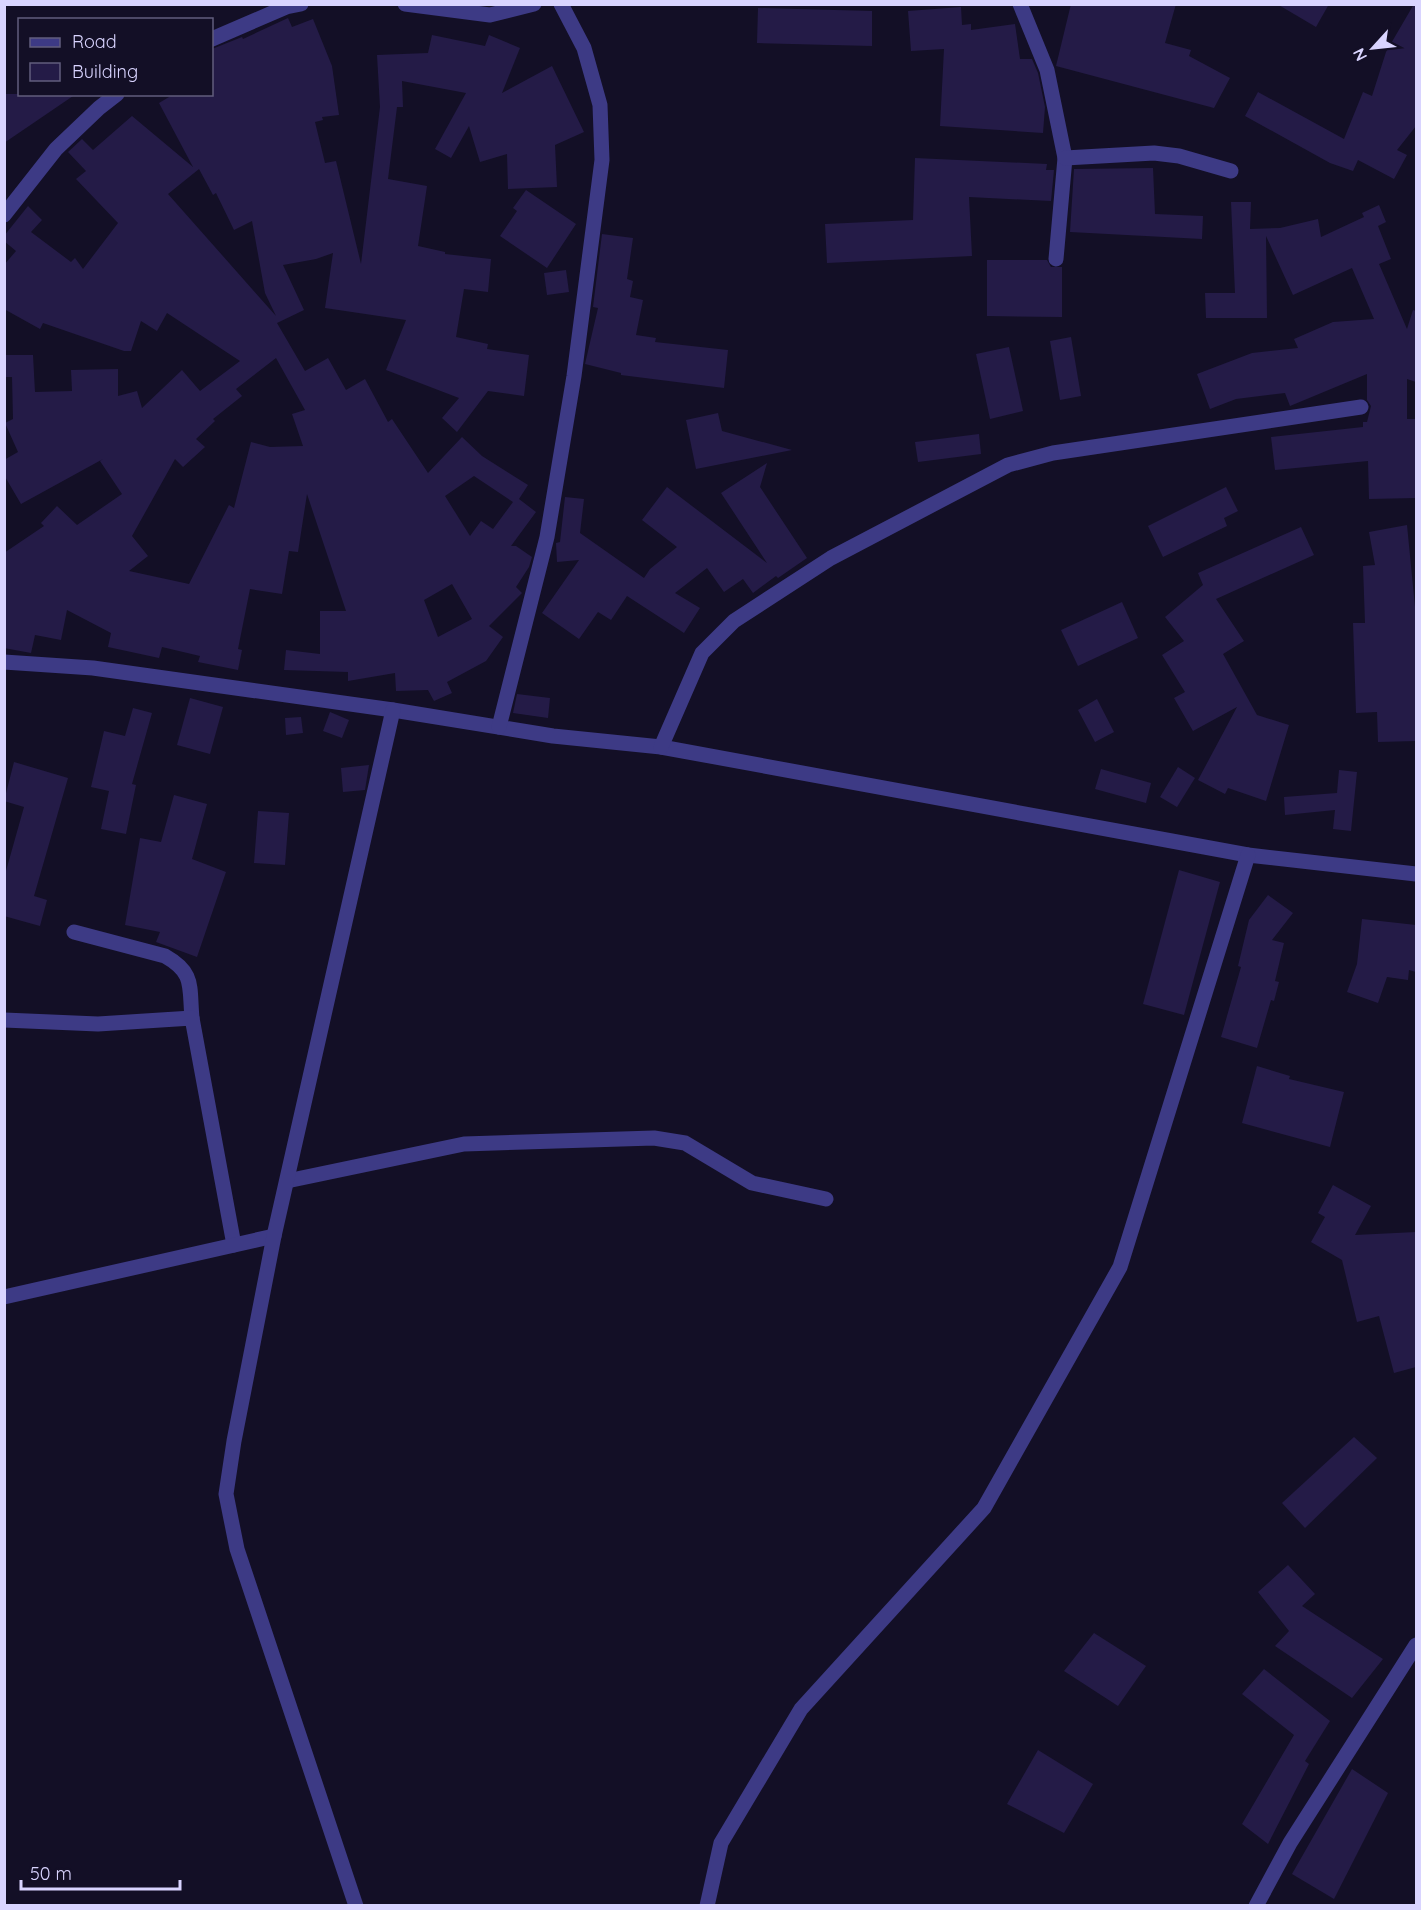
<svg xmlns="http://www.w3.org/2000/svg" width="1421" height="1910" font-family="Quicksand,sans-serif">
	<style>
		.building { fill: #241b47; fill-rule: evenodd }
		.lines { fill: none; stroke-linecap: round; stroke-linejoin: round }
		.street { stroke: #3d3a85; stroke-width: 15 }
	</style>
	<rect width="100%" height="100%" fill="#130f26"/>
	<g class="building">
		<polygon points="1071,4 1176,4 1165,43 1191,50 1189,56 1230,78 1214,108 1056,66"/>
		<polygon points="1277,4 1329,4 1316,27"/>
		<polygon points="1414,4 1416,4 1416,126 1397,150 1407,155 1394,179 1358,160 1353,171 1330,163 1245,116 1258,92 1344,139 1363,92 1372,96 1386,52"/>
		<polygon points="961,7 962,25 971,24 971,30 1015,24 1020,59 1032,59 1038,73 1045,107 1043,133 940,126 944,49 911,51 908,11"/>
		<polygon points="758,8 872,11 872,46 757,43"/>
		<path d="M 288,18 L 292,27 L 313,19 L 332,66 L 339,115 L 322,117 L 323,120 L 315,122 L 325,163 L 336,161 L 361,264 L 380,107 L 377,55 L 428,53 L 432,35 L 485,46 L 489,35 L 520,48 L 502,93 L 552,66 L 584,132 L 555,145 L 557,187 L 508,189 L 507,154 L 480,162 L 469,126 L 451,158 L 435,149 L 466,93 L 402,81 L 403,107 L 397,107 L 388,179 L 427,186 L 418,246 L 445,252 L 445,254 L 491,259 L 488,292 L 464,289 L 456,337 L 488,344 L 487,349 L 529,355 L 524,396 L 488,391 L 457,432 L 442,418 L 459,398 L 386,370 L 406,320 L 325,308 L 333,253 L 316,259 L 283,265 L 304,310 L 277,323 L 305,371 L 328,358 L 346,390 L 365,379 L 388,422 L 392,419 L 428,473 L 462,437 L 482,456 L 528,485 L 519,499 L 536,512 L 511,546 L 516,546 L 532,557 L 529,567 L 516,587 L 522,593 L 489,626 L 503,637 L 486,661 L 447,682 L 452,693 L 434,701 L 428,690 L 396,691 L 395,673 L 348,681 L 348,672 L 284,670 L 286,650 L 320,654 L 320,611 L 346,611 L 307,494 L 298,552 L 289,551 L 282,594 L 250,589 L 238,649 L 242,650 L 238,670 L 198,662 L 200,656 L 162,647 L 159,658 L 108,647 L 111,633 L 67,610 L 61,640 L 35,635 L 31,653 L 4,648 L 4,553 L 44,526 L 41,523 L 57,506 L 77,525 L 122,494 L 100,461 L 103,459 L 21,504 L 4,475 L 4,460 L 18,452 L 5,423 L 13,419 L 12,377 L 4,377 L 4,355 L 33,355 L 35,392 L 72,391 L 71,370 L 118,369 L 118,396 L 137,391 L 142,408 L 182,370 L 200,391 L 240,361 L 167,313 L 157,331 L 141,321 L 131,351 L 124,351 L 43,323 L 40,329 L 4,309 L 4,265 L 16,251 L 4,241 L 4,236 L 28,206 L 42,220 L 31,232 L 71,262 L 75,258 L 83,269 L 118,223 L 76,179 L 86,171 L 68,152 L 82,139 L 93,150 L 132,116 L 193,167 L 159,103 L 174,94 L 212,94 L 212,49 L 242,37 L 243,39 ZM 199,169 L 213,195 L 216,193 L 234,230 L 252,221 L 265,293 L 276,316 L 168,194 ZM 276,358 L 305,410 L 292,414 L 303,446 L 270,447 L 251,442 L 234,508 L 229,505 L 189,584 L 129,571 L 148,556 L 132,536 L 175,459 L 183,467 L 205,447 L 196,439 L 215,421 L 213,419 L 242,396 L 236,389 ZM 474,476 L 513,502 L 493,529 L 481,521 L 470,536 L 445,496 ZM 452,584 L 472,619 L 438,637 L 424,600 Z"/>
		<polygon points="4,94 76,94 4,143"/>
		<polygon points="915,158 1047,164 1046,170 1054,170 1051,201 969,197 972,256 827,263 825,224 913,220"/>
		<polygon points="1153,168 1155,214 1203,216 1202,239 1070,232 1074,169"/>
		<polygon points="526,190 576,224 547,268 500,236 517,211 513,208"/>
		<polygon points="1231,202 1251,202 1250,229 1280,228 1318,219 1321,237 1364,217 1362,213 1379,205 1386,222 1378,226 1391,259 1379,264 1407,329 1413,310 1416,311 1416,382 1407,379 1407,419 1416,419 1416,498 1369,499 1368,461 1275,470 1271,437 1363,427 1363,422 1367,422 1371,406 1367,400 1367,374 1290,406 1285,393 1236,399 1210,409 1197,374 1252,353 1298,348 1294,339 1333,322 1374,319 1352,268 1293,295 1266,236 1267,318 1206,318 1205,293 1235,293"/>
		<polygon points="602,234 633,238 627,279 633,281 630,297 643,300 636,335 656,338 655,342 728,350 724,388 621,375 621,373 585,364 598,308 593,307"/>
		<polygon points="987,260 1047,260 1051,267 1062,267 1062,317 987,316"/>
		<polygon points="566,270 569,292 547,295 544,273"/>
		<polygon points="1071,337 1081,396 1060,400 1050,341"/>
		<polygon points="1009,347 1023,411 990,419 976,354"/>
		<polygon points="718,413 722,431 792,450 696,469 686,420"/>
		<polygon points="979,434 981,454 918,462 915,442"/>
		<polygon points="767,463 760,487 807,558 778,578 776,576 753,593 743,579 724,592 707,568 675,593 700,608 684,633 627,596 611,620 598,612 579,639 542,613 579,560 557,562 556,543 560,542 565,497 584,499 580,533 644,578 650,569 677,547 642,520 667,487 767,563 721,493"/>
		<polygon points="1226,487 1238,511 1224,518 1227,526 1163,557 1148,526"/>
		<polygon points="1407,525 1416,617 1416,741 1378,742 1377,712 1356,713 1353,623 1365,623 1363,566 1375,565 1369,532"/>
		<polygon points="1301,527 1314,555 1216,599 1244,641 1223,654 1257,715 1289,725 1266,801 1228,788 1225,794 1198,780 1237,707 1193,731 1174,698 1185,692 1162,655 1184,641 1165,617 1203,585 1198,573"/>
		<polygon points="1122,602 1138,638 1078,666 1061,630"/>
		<polygon points="517,694 550,698 548,718 513,713"/>
		<polygon points="190,698 223,707 210,754 177,745"/>
		<polygon points="1097,699 1114,732 1095,742 1078,710"/>
		<polygon points="133,708 152,713 132,784 136,785 126,834 101,829 109,791 91,787 104,731 125,736"/>
		<polygon points="330,712 349,720 342,738 323,731"/>
		<polygon points="301,717 303,733 286,735 285,718"/>
		<polygon points="14,762 68,778 34,896 47,900 40,926 4,916 4,878 24,807 4,801"/>
		<polygon points="369,765 365,790 343,792 341,768"/>
		<polygon points="1178,767 1195,778 1177,807 1160,797"/>
		<polygon points="1101,769 1151,783 1146,803 1095,789"/>
		<polygon points="1339,770 1357,772 1351,831 1333,829 1335,810 1285,815 1284,797 1337,793"/>
		<polygon points="174,795 207,804 192,859 226,872 197,957 156,942 160,932 125,925 140,838 161,842"/>
		<polygon points="258,811 289,813 285,865 254,863"/>
		<polygon points="1179,870 1220,882 1184,1015 1143,1004"/>
		<polygon points="1268,895 1293,913 1272,940 1284,943 1275,981 1279,982 1274,1001 1271,1000 1257,1048 1221,1037 1241,967 1238,966 1249,920"/>
		<polygon points="1362,919 1416,925 1416,972 1409,970 1408,980 1387,977 1378,1003 1347,992 1357,964"/>
		<polygon points="1257,1066 1290,1076 1289,1079 1344,1092 1330,1147 1242,1123"/>
		<polygon points="1333,1185 1371,1206 1355,1235 1416,1232 1416,1367 1394,1373 1379,1316 1357,1322 1342,1260 1311,1242 1325,1217 1318,1213"/>
		<polygon points="1354,1437 1377,1458 1305,1528 1282,1503"/>
		<polygon points="1288,1565 1315,1594 1302,1606 1383,1659 1352,1698 1275,1646 1289,1631 1258,1592"/>
		<polygon points="1094,1633 1146,1666 1118,1706 1064,1671"/>
		<polygon points="1264,1669 1330,1721 1305,1761 1309,1764 1268,1844 1242,1824 1294,1735 1242,1694"/>
		<polygon points="1038,1750 1093,1784 1064,1833 1007,1804"/>
		<polygon points="1352,1769 1388,1793 1334,1899 1292,1874"/>
	</g>
	<g class="lines">
		<g class="street">
			<polyline points="405,4 490,15 534,4"/>
			<polyline points="1020,4 1047,70 1065,158 1056,259"/>
			<polyline points="212,39 286,7 301,4"/>
			<polyline points="1065,158 1154,153 1179,156 1231,171"/>
			<polyline points="4,215 56,149 99,108 117,94"/>
			<polyline points="4,662 93,668 393,710 553,736 661,747 1248,855 1416,874"/>
			<polyline points="499,727 547,537 574,376 602,160 600,105 584,48 561,4"/>
			<polyline points="661,747 702,653 734,621 831,558 1008,465 1053,453 1361,407"/>
			<path d="M 74,932 L 165,956 C 195,973 189,986 192,1018"/>
			<polyline points="4,1020 98,1024 192,1018 234,1245"/>
			<polyline points="287,1181 464,1144 654,1138 685,1143 752,1183 826,1199"/>
			<polyline points="4,1297 274,1236"/>
			<polyline points="356,1906 237,1549 226,1494 234,1441 274,1236 393,710"/>
			<polyline points="707,1906 721,1843 801,1709 984,1508 1120,1267 1248,855"/>
			<polyline points="1256,1906 1290,1843 1416,1645"/>
		</g>
	</g>
	<rect width="1421" height="1910" fill="none" stroke="#d9d4ff" stroke-width="12"/>
	<rect x="18" y="18" width="195" height="78" fill="#130f26" stroke="#625e7d" stroke-width="1.5"/>
	<rect x="30" y="38" width="30" height="9" fill="#3d3a85" stroke="#625e7d" stroke-width="1.5"/>
	<text x="72" y="48" font-size="18" fill="#d9d4ff">Road</text>
	<rect x="30" y="63" width="30" height="18" fill="#241b47" stroke="#625e7d" stroke-width="1.5"/>
	<text x="72" y="78" font-size="18" fill="#d9d4ff">Building</text>
	<g transform="translate(1373 48) rotate(243)" stroke="#130f26" stroke-width="4.5" paint-order="stroke">
	<path d="M0-4.5L10 22L0 15L-10 22Z" fill="#d9d4ff"/>
	<text y="-9" font-size="16" font-weight="bold" text-anchor="middle" fill="#d9d4ff">N</text>
	</g>
	<path d="M21 1880v9h159v-9" fill="none" stroke="#d9d4ff" stroke-width="3"/>
	<text x="30" y="1880" font-size="18" fill="#d9d4ff" stroke="#130f26" stroke-width="4.5" paint-order="stroke">50 m</text>
</svg>
